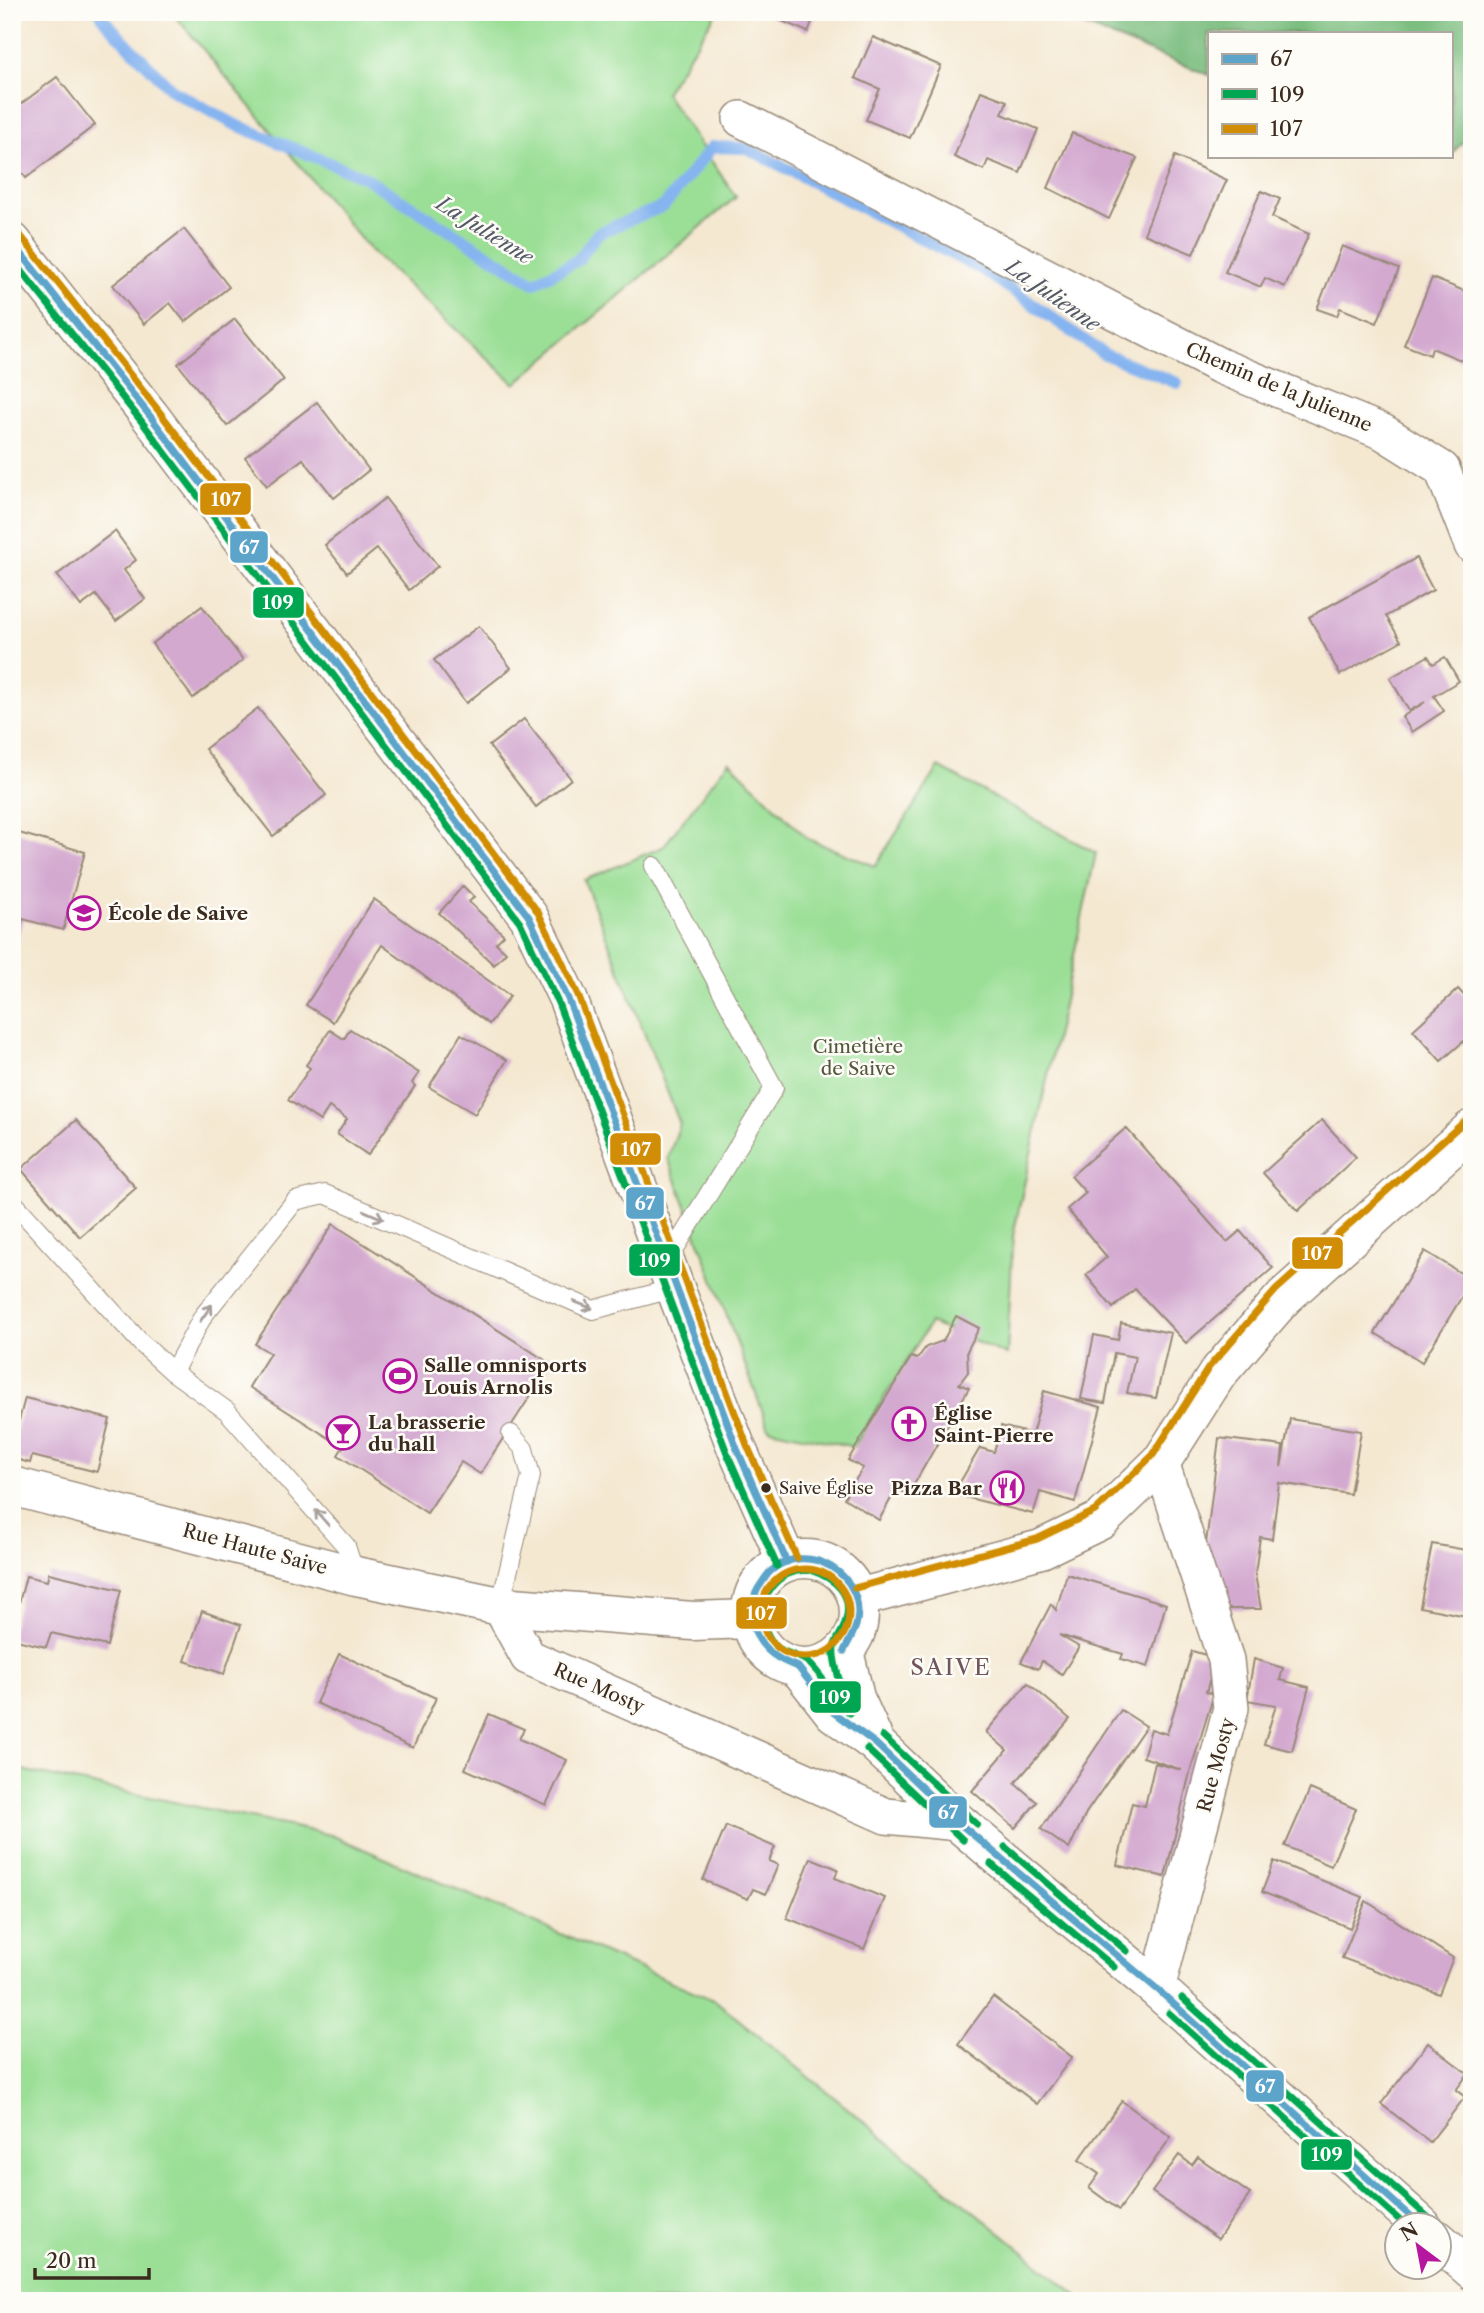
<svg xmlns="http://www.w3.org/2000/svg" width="1484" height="2313" font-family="'Libre Caslon Text',serif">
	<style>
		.green { fill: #9bdf97; stroke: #6b845a; stroke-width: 2 }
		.forest { fill: #7cbe80; stroke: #5c744f; stroke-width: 2 }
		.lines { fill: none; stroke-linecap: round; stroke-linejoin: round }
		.stream { stroke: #85b4f0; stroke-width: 12 }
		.building { fill: #d3a9d0 }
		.lane-casing { stroke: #988978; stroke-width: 20 }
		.street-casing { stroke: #988978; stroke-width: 38 }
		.secondary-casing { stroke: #988978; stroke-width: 41 }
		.lane { stroke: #fff; stroke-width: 18 }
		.street { stroke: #fff; stroke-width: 35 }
		.secondary { stroke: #fff; stroke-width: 38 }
		.bus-1-casing { stroke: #fdfcf7; stroke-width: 12 }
		.bus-2-casing { stroke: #fdfcf7; stroke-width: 12 }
		.bus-3-casing { stroke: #fdfcf7; stroke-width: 12 }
		.bus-1 { stroke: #5da4cb; stroke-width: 7 }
		.bus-2 { stroke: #00a651; stroke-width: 7 }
		.bus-3 { stroke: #d18d06; stroke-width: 7 }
		.oneway { stroke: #a79f9a }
		.bus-dot { fill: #3b2a1e; stroke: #fdfcf7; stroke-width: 2.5 }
		.labels { text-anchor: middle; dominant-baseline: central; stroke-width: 5; stroke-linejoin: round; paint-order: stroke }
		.bus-label { font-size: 17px; fill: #3b2a1e; stroke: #fdfcf7; text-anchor: start }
		.street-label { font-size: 19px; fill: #3b2a1e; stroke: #fdfcf7 }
		.poi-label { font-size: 19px; font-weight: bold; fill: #3b2a1e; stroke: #fdfcf7; text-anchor: start }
		.park-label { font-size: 19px; fill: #53573c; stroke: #fdfcf7 }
		.water-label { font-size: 21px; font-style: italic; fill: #555a68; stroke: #fdfcf7 }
		.quarter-label { font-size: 23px; letter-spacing: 2px; fill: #70565c; stroke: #fdfcf7 }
		.line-badge { stroke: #fdfcf7; stroke-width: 2.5 }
		.badge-label { font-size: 19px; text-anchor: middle; font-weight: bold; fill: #fff }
	</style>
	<rect width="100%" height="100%" fill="#fdfcf7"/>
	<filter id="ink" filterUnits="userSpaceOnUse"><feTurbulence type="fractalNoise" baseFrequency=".0143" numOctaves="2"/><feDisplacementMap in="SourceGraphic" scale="14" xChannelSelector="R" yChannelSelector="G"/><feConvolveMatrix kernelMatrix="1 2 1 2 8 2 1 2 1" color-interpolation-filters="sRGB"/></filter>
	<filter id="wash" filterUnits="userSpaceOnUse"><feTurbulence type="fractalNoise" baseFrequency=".00686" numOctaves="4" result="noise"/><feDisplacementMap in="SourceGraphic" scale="28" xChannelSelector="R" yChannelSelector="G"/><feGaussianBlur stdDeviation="1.57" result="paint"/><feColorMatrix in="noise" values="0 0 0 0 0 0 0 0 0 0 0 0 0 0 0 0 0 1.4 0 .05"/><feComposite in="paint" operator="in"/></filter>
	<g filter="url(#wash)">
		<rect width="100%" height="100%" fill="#f4e8d1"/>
		<g class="green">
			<polygon points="172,12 717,12 665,93 736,197 515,384 370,250"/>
			<polygon points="729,761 808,839 875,866 939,767 1096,853 1013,1236 1007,1355 930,1323 854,1447 769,1429 668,1158 680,1124 584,880 663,847"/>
			<polygon points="12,1768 331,1835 716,2001 1084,2301 12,2301"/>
		</g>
		<polygon class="forest" points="1050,12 1472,12 1472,140 1464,141 1451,154 1451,33 1209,33 1209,75"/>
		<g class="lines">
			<polyline class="stream" points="100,12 105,21 173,91 236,125 364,177 534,283 578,260 598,233 664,206 712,147 747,148 988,273 1104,354 1177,383"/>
		</g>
		<g id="blocks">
			<g class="building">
				<polygon points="760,12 816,12 808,32"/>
				<polygon points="873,37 941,66 910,138 866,120 880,89 855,78"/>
				<polygon points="57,77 95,125 26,178 12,159 12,101 16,98 21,104"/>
				<polygon points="981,91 1007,101 1002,114 1038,129 1020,173 988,160 984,170 954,157"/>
				<polygon points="1072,133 1137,158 1109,219 1048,188"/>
				<polygon points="1175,156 1227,180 1193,254 1144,234"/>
				<polygon points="1261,191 1280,199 1272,217 1309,234 1285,287 1265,278 1261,287 1225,272"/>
				<polygon points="184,229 229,287 185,322 170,303 144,324 113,285"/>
				<polygon points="1342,246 1399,269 1377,323 1340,308 1337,316 1317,309"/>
				<polygon points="1432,278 1472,294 1469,302 1472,303 1472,354 1468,363 1432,348 1430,355 1404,345"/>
				<polygon points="235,319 284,380 227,426 178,364"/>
				<polygon points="317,402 369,470 334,498 303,459 267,486 245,457"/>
				<polygon points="385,498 438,566 409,590 377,549 347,573 325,545"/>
				<polygon points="115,531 136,560 124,570 145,599 116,621 96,595 81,606 57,575"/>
				<polygon points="1416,558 1433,590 1386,616 1401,641 1340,675 1309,617"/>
				<polygon points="202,606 243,660 193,698 152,644"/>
				<polygon points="479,626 511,668 466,703 434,660"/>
				<polygon points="1428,656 1433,664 1445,657 1459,681 1434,696 1444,711 1412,732 1402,717 1425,702 1409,711 1390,678"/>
				<polygon points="258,708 326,795 273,836 205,749"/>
				<polygon points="524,719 571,779 536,807 489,746"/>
				<polygon points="12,831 85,852 63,930 23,919 13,955"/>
				<polygon points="463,886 474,897 469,902 504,935 496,943 506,952 494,965 439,913"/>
				<polygon points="374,899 510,996 489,1024 382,945 333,1022 306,1005"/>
				<polygon points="1458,989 1472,1004 1472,1034 1441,1061 1413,1030"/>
				<polygon points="350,1029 419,1073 412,1083 415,1086 368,1155 337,1134 347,1119 329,1107 320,1121 288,1100 310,1068 306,1065 330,1030 344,1039"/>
				<polygon points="461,1034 507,1060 475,1114 429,1087"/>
				<polygon points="76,1120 136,1188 80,1237 21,1169"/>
				<polygon points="1322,1120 1356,1157 1298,1211 1263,1173"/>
				<polygon points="1126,1128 1227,1242 1240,1231 1273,1268 1186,1343 1135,1289 1113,1308 1086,1275 1107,1257 1067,1209 1086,1193 1071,1176"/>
				<polygon points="333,1224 551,1364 480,1474 461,1462 427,1513 338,1455 343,1447 249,1387 270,1353 255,1344"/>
				<polygon points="1425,1251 1472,1280 1422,1362 1375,1333"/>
				<polygon points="956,1316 979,1328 967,1351 968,1372 959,1384 969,1388 908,1495 897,1488 879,1520 844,1498 863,1468 848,1460 911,1357 917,1359 926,1347 943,1341"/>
				<polygon points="1121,1323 1171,1333 1156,1398 1127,1393 1135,1357 1114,1353 1105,1403 1081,1399 1094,1335 1118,1340"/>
				<polygon points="1044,1391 1101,1407 1075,1502 1040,1492 1033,1514 953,1494 980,1448 994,1452 1001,1426 1032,1434"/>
				<polygon points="25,1398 110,1419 97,1472 32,1456 30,1463 12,1458 12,1447"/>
				<polygon points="1290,1419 1361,1431 1350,1494 1279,1483 1272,1539 1260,1537 1255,1574 1261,1609 1220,1609 1203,1568 1219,1438 1283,1446 1281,1467"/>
				<polygon points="1432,1544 1472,1551 1472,1617 1420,1607"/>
				<polygon points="49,1573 121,1590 107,1646 51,1633 46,1647 12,1639 12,1630 26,1576 47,1581"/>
				<polygon points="1067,1574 1166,1604 1148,1667 1121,1659 1123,1654 1059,1635 1079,1647 1062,1674 1042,1661 1038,1669 1021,1662 1051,1604 1056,1610"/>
				<polygon points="202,1611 241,1625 224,1674 185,1661"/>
				<polygon points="1192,1651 1216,1658 1206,1692 1214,1694 1190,1772 1165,1877 1117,1865 1132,1803 1145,1806 1155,1763 1182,1770 1143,1757 1151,1729 1167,1734"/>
				<polygon points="339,1654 436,1698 413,1748 316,1703"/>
				<polygon points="1254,1659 1283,1668 1280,1680 1309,1687 1292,1751 1264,1744 1276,1705 1247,1700"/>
				<polygon points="1028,1683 1070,1719 1015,1783 1037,1802 1015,1828 972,1791 1007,1750 986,1732"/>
				<polygon points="1121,1710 1146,1726 1086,1813 1069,1849 1041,1829"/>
				<polygon points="489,1714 524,1729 519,1739 567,1760 546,1805 465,1769"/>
				<polygon points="1310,1789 1356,1809 1331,1866 1285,1846"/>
				<polygon points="726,1826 775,1847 769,1861 778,1865 766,1894 753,1889 748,1899 703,1880"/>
				<polygon points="811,1858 838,1869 835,1878 885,1898 864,1949 787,1918"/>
				<polygon points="1274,1861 1363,1897 1350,1928 1262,1892"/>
				<polygon points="1366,1901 1453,1958 1439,1994 1342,1958"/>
				<polygon points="993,1997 1072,2057 1037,2104 958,2044"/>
				<polygon points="1428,2043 1468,2074 1472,2070 1472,2077 1468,2074 1456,2090 1465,2097 1430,2142 1381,2104"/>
				<polygon points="1122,2101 1171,2137 1119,2210 1089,2188 1099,2174 1079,2160"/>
				<polygon points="1179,2155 1192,2165 1198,2157 1250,2194 1218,2239 1152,2192"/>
			</g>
		</g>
	</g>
	<g filter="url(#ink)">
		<use href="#blocks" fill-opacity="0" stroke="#988978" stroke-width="2"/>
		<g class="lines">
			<defs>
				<g id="lane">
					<polyline points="654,866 774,1088 666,1263"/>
					<polyline points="12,1201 141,1343 173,1372 227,1411 346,1546 355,1574"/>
					<polyline points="173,1372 203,1316 295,1201 325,1194 593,1310 675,1288"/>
					<polyline points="500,1606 531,1476 524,1449 511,1434"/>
				</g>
				<g id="street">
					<polyline points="741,119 1220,366 1383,432 1442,469 1472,545"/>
					<polyline points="500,1606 528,1657 886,1816 959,1823"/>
					<polyline points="1157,1989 1231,1708 1226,1660 1161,1462"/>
				</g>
				<g id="secondary">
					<polyline points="12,242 150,416 529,917 568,999 675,1288 737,1449 787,1562"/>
					<polyline points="12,1486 356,1576 500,1606 693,1621 751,1619"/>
					<circle cx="805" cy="1613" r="54"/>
					<polyline points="858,1598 1041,1549 1101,1520 1161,1462 1218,1373 1284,1297 1472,1129"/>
					<polyline points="844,1651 855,1698 875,1742"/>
					<polyline points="798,1667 834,1713 875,1743 959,1823 1157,1989 1422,2226"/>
					<polyline points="1438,2240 1472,2270"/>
				</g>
			</defs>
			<use href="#lane" class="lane-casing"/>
			<use href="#street" class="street-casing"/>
			<use href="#secondary" class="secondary-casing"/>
			<use href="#lane" class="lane"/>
			<use href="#street" class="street"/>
			<use href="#secondary" class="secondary"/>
			<defs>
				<g id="bus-1">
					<polyline points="12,242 150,416 529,917 568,999 737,1449 787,1562"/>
					<polyline points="798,1667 834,1713 875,1743 959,1823 1157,1989 1421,2226"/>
					<path d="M 798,1667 C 776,1660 759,1648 753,1625 C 749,1611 753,1595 761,1584 C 764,1580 767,1574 771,1571 C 807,1539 866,1575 857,1621 C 856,1631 848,1642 844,1651"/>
				</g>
				<g id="bus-2">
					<polyline points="12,259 142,422 520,922 558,1003 727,1453 777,1566"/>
					<path d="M 810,1570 C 834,1578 855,1594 845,1623 C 843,1631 836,1639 834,1648 C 832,1659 845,1702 850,1713 C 833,1699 825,1678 809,1663 C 799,1654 785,1655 776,1646 C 753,1623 761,1581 794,1572 C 799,1570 805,1571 810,1570 Z"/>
					<polyline points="883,1736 977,1824"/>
					<polyline points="867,1749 963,1840"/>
					<polyline points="1005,1847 1127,1951"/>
					<polyline points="991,1864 1114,1967"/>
					<polyline points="1182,1998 1429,2218"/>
					<polyline points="1169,2013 1406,2226"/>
				</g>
				<g id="bus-3">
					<polyline points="20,235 158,410 538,912 578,995 747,1445 797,1558"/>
					<circle cx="805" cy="1613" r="44"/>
					<polyline points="855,1588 1037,1539 1095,1511 1153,1455 1209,1367 1276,1290 1465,1121"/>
				</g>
			</defs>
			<use href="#bus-1" class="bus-1-casing"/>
			<use href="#bus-2" class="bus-2-casing"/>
			<use href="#bus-3" class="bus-3-casing"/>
			<use href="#bus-1" class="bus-1"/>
			<use href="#bus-2" class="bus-2"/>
			<use href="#bus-3" class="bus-3"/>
		</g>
		<defs><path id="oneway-shaft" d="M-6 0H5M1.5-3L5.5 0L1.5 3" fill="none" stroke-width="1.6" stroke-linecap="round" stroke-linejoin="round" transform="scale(1.75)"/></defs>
		<g class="oneway">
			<use href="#oneway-shaft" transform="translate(374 1215) rotate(23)"/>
			<use href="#oneway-shaft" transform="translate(583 1305) rotate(21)"/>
			<use href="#oneway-shaft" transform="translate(206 1313) rotate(-55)"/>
			<use href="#oneway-shaft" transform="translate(322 1518) rotate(-131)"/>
		</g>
	</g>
	<defs>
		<symbol id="school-ring" viewBox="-11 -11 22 22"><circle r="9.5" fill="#fdfcf7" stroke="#b5179e" stroke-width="1.5"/><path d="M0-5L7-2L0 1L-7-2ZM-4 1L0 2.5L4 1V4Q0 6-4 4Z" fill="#b5179e"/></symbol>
		<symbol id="stadium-ring" viewBox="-11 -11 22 22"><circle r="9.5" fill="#fdfcf7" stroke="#b5179e" stroke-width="1.5"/><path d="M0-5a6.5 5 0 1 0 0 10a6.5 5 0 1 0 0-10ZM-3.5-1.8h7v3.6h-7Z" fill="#b5179e"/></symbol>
		<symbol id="church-ring" viewBox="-11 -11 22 22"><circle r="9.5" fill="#fdfcf7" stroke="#b5179e" stroke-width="1.5"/><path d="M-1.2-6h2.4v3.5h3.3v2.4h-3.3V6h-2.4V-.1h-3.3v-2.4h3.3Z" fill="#b5179e"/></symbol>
		<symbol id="bar-ring" viewBox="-11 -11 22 22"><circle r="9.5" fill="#fdfcf7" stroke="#b5179e" stroke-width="1.5"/><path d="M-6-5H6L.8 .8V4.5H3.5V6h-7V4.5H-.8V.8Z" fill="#b5179e"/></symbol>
		<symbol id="restaurant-ring" viewBox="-11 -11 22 22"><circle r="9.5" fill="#fdfcf7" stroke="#b5179e" stroke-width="1.5"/><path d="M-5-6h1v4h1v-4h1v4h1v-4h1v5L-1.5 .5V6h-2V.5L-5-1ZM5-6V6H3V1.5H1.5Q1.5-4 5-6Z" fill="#b5179e"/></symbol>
	</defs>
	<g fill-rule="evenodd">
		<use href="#school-ring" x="65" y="894" width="38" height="38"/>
		<use href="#stadium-ring" x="381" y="1357" width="38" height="38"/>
		<use href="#church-ring" x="890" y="1405" width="38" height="38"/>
		<use href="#bar-ring" x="324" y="1414" width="38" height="38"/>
		<use href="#restaurant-ring" x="988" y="1469" width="38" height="38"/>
	</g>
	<circle class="bus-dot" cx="766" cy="1488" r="6"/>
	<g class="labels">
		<g class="bus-label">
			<text x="779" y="1488">Saive Église</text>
		</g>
		<g class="street-label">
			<text transform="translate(1279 387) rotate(23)">Chemin de la Julienne</text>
			<text transform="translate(255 1549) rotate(15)">Rue Haute Saive</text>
			<text transform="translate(599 1688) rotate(24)">Rue Mosty</text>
			<text transform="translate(1216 1765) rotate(-75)">Rue Mosty</text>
		</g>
		<g class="poi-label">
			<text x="108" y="913">École de Saive</text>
			<text x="424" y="1365">Salle omnisports<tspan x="424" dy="22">Louis Arnolis</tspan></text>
			<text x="934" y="1413">Église<tspan x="934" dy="22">Saint-Pierre</tspan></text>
			<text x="368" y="1422">La brasserie<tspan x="368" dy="22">du hall</tspan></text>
			<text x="982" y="1488" text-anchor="end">Pizza Bar</text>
		</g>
		<g class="park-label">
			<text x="858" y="1046">Cimetière<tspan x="858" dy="22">de Saive</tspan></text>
		</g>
		<g class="water-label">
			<text transform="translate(485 230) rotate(32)">La Julienne</text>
			<text transform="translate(1053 295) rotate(35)">La Julienne</text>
		</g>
		<g class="quarter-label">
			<text x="951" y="1667">SAIVE</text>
		</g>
	</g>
	<g class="line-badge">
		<rect x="199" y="482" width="53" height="34" rx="7" fill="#d18d06"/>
		<rect x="229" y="530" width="40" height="34" rx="7" fill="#5da4cb"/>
		<rect x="252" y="586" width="53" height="33" rx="7" fill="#00a651"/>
		<rect x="609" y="1132" width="53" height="34" rx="7" fill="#d18d06"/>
		<rect x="625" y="1186" width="40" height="34" rx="7" fill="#5da4cb"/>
		<rect x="1291" y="1236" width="53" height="34" rx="7" fill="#d18d06"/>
		<rect x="628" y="1243" width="53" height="34" rx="7" fill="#00a651"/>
		<rect x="735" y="1596" width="53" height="34" rx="7" fill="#d18d06"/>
		<rect x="809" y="1680" width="53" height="34" rx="7" fill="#00a651"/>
		<rect x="928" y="1795" width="40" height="34" rx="7" fill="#5da4cb"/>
		<rect x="1245" y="2069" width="40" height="34" rx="7" fill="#5da4cb"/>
		<rect x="1300" y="2138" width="53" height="33" rx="7" fill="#00a651"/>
	</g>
	<g class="badge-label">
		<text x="226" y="506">107</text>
		<text x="249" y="554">67</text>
		<text x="278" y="609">109</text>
		<text x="636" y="1156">107</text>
		<text x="645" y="1210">67</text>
		<text x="1317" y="1260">107</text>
		<text x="655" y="1267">109</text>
		<text x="761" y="1620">107</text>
		<text x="835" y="1704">109</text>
		<text x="948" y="1819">67</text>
		<text x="1265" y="2093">67</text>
		<text x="1327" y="2161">109</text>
	</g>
	<rect width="1484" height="2313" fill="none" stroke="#fdfcf7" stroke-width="42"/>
	<rect x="1208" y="32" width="245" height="126" fill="#fdfcf7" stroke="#afa8a0" stroke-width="2"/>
	<rect x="1222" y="54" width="35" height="10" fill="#5da4cb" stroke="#afa8a0" stroke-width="2"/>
	<text x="1270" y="66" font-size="21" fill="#3b2a1e">67</text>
	<rect x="1222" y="89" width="35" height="10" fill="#00a651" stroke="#afa8a0" stroke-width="2"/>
	<text x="1270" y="102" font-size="21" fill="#3b2a1e">109</text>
	<rect x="1222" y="124" width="35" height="10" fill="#d18d06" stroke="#afa8a0" stroke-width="2"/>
	<text x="1270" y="136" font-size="21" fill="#3b2a1e">107</text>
	<g transform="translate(1418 2246) rotate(328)"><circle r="33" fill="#fdfcf7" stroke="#afa8a0" stroke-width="2"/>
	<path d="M0-5L12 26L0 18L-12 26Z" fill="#b5179e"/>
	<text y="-10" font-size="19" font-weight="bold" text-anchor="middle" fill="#3b2a1e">N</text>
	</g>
	<path d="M35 2268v10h114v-10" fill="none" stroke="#3b2a1e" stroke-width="3.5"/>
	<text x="46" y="2268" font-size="21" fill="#3b2a1e" stroke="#fdfcf7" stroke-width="5" paint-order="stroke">20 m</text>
</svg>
